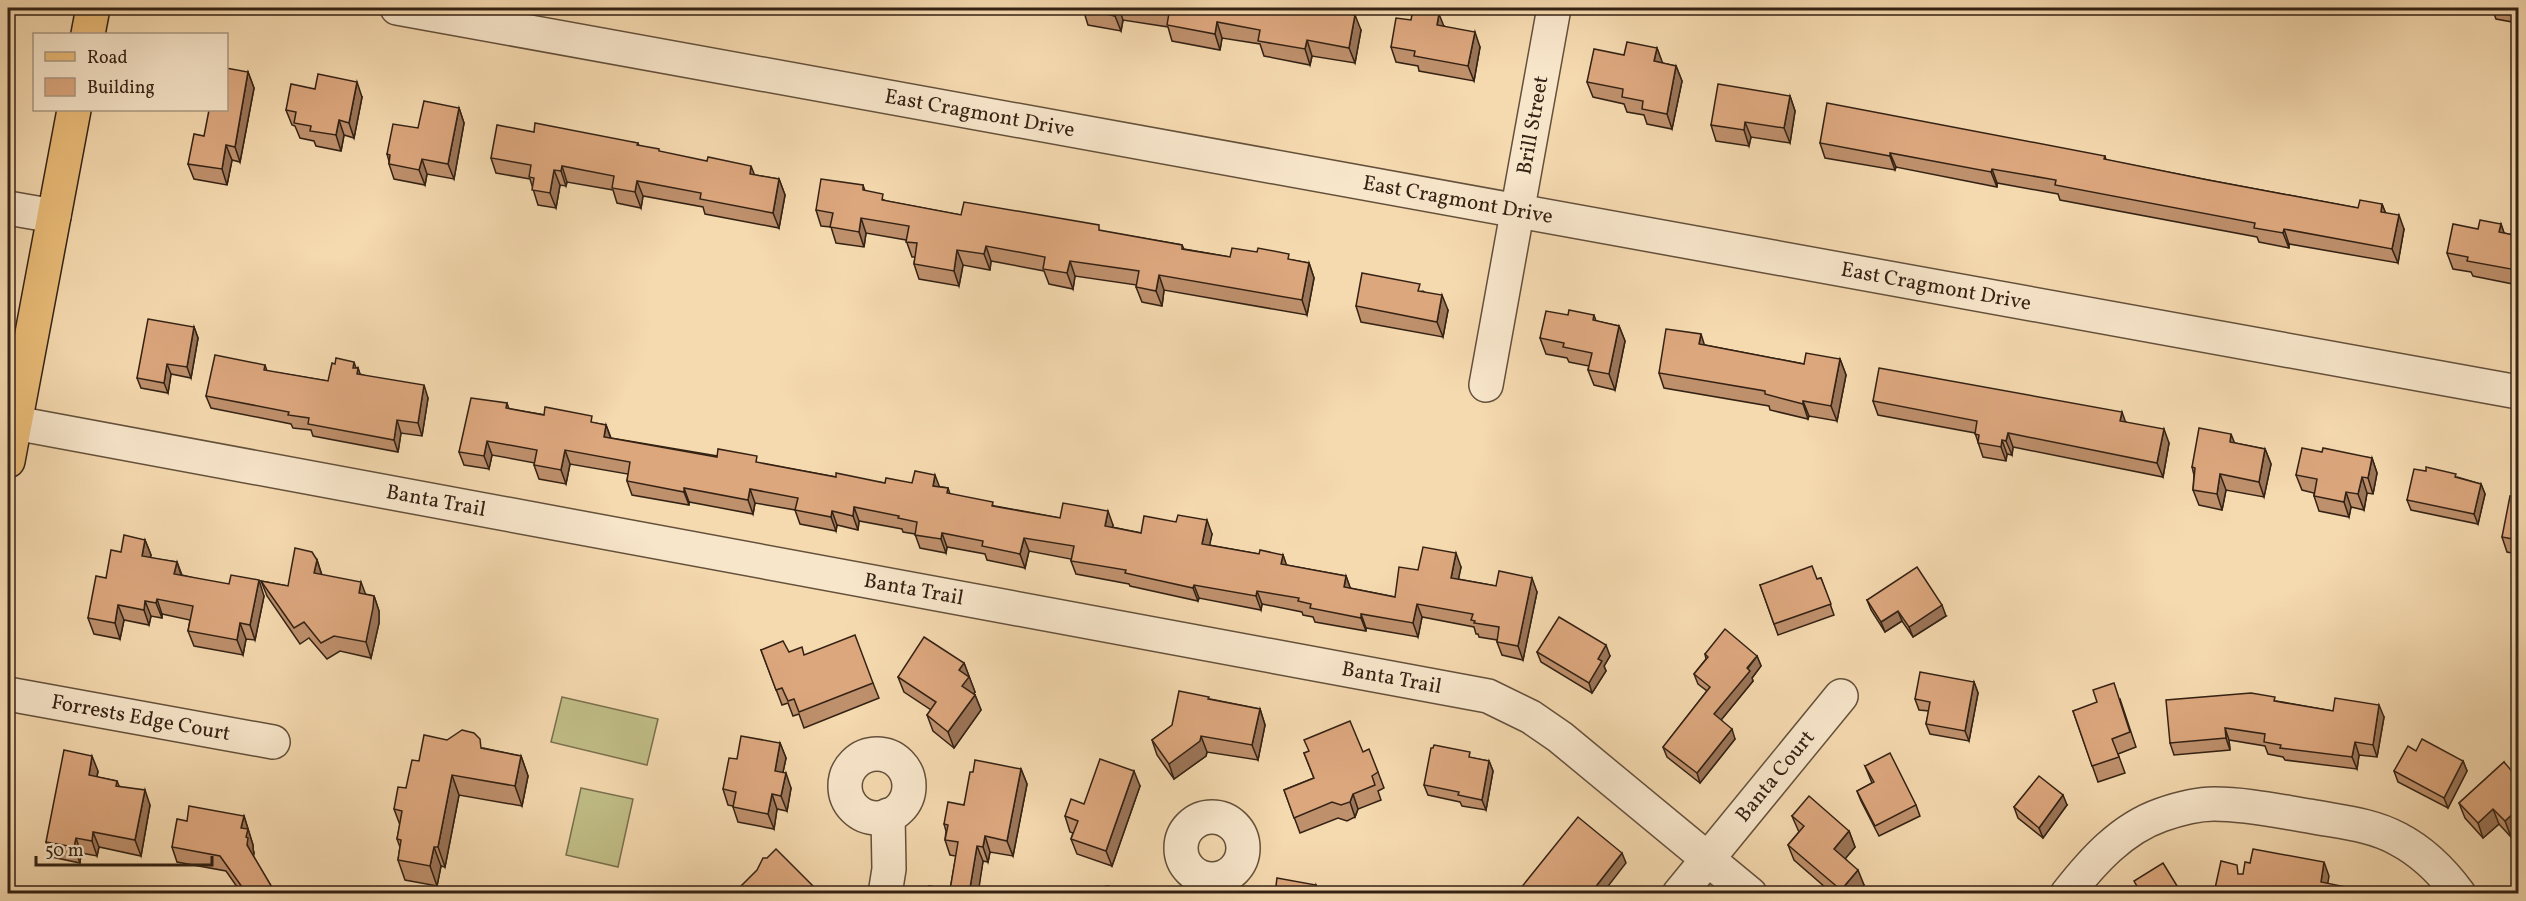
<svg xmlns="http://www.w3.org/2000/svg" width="2526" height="901" font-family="Vollkorn,serif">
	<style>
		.grass { fill: #c1be87; stroke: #7a704e; stroke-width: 1.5 }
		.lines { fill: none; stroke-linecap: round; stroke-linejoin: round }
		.minor-casing { stroke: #64503b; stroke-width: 36 }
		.major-casing { stroke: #342214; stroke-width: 36 }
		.minor { stroke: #f8e6cb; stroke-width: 33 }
		.major { stroke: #eabc78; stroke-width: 33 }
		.wall { fill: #be906c; stroke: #342214; stroke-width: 1.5 }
		.shaded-wall { fill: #9b7558; stroke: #342214; stroke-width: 1.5 }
		.building { fill: #dda77e; stroke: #342214; stroke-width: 1.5 }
		.labels { text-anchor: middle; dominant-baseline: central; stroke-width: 5; stroke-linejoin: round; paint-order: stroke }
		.street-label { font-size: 21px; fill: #342214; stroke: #f8e6cb }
	</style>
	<rect width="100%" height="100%" fill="#f5d9af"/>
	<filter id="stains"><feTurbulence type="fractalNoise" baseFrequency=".00333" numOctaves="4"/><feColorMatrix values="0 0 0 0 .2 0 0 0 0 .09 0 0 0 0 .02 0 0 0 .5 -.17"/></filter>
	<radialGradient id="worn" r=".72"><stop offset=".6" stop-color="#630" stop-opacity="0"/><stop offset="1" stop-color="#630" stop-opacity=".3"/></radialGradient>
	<g class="grass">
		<polygon points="562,697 658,719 647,765 551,742"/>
		<polygon points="581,788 633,799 618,867 566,855"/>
	</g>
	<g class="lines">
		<defs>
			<g id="minor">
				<path id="s1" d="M 397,8 L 2518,392"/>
				<polyline points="8,208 54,216"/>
				<path id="s2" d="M 1486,385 L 1554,8"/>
				<path id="s3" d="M 15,423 L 1488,696 L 1531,717 L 1560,737 L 1750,894"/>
				<path id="s4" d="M 8,694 L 273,742"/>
				<circle cx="877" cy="786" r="32"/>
				<circle cx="1212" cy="848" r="31"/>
				<polyline points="885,894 889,869 888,815"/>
				<path id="s5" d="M 1679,894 L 1841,696"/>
				<path d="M 2067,894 C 2092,862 2121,829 2161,815 C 2178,809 2196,804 2214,804 C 2246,804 2278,811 2309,816 C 2339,822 2371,824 2398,839 C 2423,852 2442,871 2459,894"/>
			</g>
			<g id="major">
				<polyline points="88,34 93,8"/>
				<polyline points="8,461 74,110"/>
			</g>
		</defs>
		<use href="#minor" class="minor-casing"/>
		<use href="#major" class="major-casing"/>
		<use href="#minor" class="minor"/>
		<use href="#major" class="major"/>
	</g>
	<g class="wall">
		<polygon points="996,8 1018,8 1017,11"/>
		<polygon points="1083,8 1317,8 1361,30 1355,63 1312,56 1310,65 1264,56 1260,44 1222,38 1220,50 1172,41 1168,27 1123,20 1121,31 1088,25 1083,9"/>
		<polygon points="2492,8 2518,8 2518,23 2496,19"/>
		<polygon points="1444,26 1480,47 1474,81 1419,71 1418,66 1396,62 1391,47"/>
		<polygon points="1657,48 1662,63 1676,66 1682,81 1672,129 1647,124 1644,115 1627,112 1624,104 1593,97 1587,82 1624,55"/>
		<polygon points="248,72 254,88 240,162 232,160 227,185 194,179 188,164 204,136"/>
		<polygon points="1790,96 1795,111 1790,143 1751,137 1749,146 1716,141 1711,125"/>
		<polygon points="362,97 354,138 344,135 341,151 316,146 314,141 300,138 295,126 292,125 286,110"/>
		<polygon points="459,108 464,123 454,179 427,174 425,185 394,179 389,164 389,161 387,154 418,128"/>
		<polygon points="534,132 638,143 638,145 661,152 755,175 779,179 785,195 779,228 705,214 703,207 643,196 641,208 617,203 613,190 567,182 566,186 560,185 556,208 538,205 530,179 496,173 491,158"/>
		<polygon points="1820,143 2105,156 2106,160 2208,180 2358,208 2382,204 2385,212 2404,229 2398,263 2289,244 2289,248 2259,242 2257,237 2060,200 2058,194 1997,183 1997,187 1896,167 1895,170 1825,158"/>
		<polygon points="863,185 865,191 886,201 961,215 1101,231 1182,245 1184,249 1230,257 1292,260 1309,263 1314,278 1307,315 1164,290 1162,306 1142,302 1136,287 1137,285 1075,276 1073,289 1049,284 1044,271 991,261 990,270 963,265 959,286 919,279 914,264 915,257 912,257 906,240 866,233 864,247 836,243 831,227 821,226 816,210"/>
		<polygon points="2501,224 2504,233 2518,236 2518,285 2473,276 2471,272 2453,269 2447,253 2478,229"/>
		<polygon points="1423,291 1448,310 1443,337 1361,322 1356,306"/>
		<polygon points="1568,315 1594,315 1596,321 1619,326 1625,341 1615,390 1594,385 1588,370 1589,366 1569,362 1567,358 1546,354 1540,338"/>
		<polygon points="194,327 198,338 191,378 171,374 168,393 141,388 137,378"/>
		<polygon points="1705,345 1804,364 1840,359 1846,375 1837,421 1809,416 1808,419 1770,410 1769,406 1664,388 1659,373"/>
		<polygon points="265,365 267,371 328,381 356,368 358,368 360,374 428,398 422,436 401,433 398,452 313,436 311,430 293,428 291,424 211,408 206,396"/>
		<polygon points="1873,401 2126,422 2169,443 2163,477 2013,447 2012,455 2007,454 2006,461 1983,457 1975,433 1878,415"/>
		<polygon points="507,403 509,409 606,425 611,438 759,463 836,477 885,483 912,483 948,488 950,494 995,506 1060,518 1113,525 1112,527 1141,533 1212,534 1209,545 1259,554 1283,555 1286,565 1346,576 1350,588 1395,597 1418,570 1461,567 1458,579 1496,586 1537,592 1523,660 1502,655 1497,642 1497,640 1479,637 1478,634 1476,634 1474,627 1422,617 1418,637 1366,628 1366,631 1315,622 1313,617 1303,615 1302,612 1262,604 1261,610 1199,598 1198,601 1130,586 1129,584 1076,574 1071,561 1071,559 1029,551 1025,568 987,560 985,554 947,547 946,553 920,548 915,534 903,532 902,529 859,521 858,530 837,525 836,531 800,524 795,510 755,503 753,514 689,502 689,505 632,495 627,481 628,474 570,464 566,484 539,479 534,465 535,463 492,455 489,469 464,465 459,452"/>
		<polygon points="2235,443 2265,449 2271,464 2264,497 2226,490 2222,510 2199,505 2193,490 2194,475 2192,467"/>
		<polygon points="2322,452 2372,458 2377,473 2373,494 2367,493 2364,510 2351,507 2349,517 2319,511 2314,496 2314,493 2302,490 2296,475"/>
		<polygon points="2457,477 2481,484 2485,494 2478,524 2411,510 2407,500"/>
		<polygon points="2518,498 2518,554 2507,552 2502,537"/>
		<polygon points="145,540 151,555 150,558 177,562 182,575 264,596 255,640 246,639 243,655 194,646 188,631 190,620 162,614 162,618 151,616 149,625 124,620 120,639 94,634 88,618 106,578"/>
		<polygon points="317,560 322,575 365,594 374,596 379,611 379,623 371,658 340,651 327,659 309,638 300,644 267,596 261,581 288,586"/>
		<polygon points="1821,578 1834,615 1778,635 1760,585 1817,579"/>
		<polygon points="1867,600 1946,616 1913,637 1902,621 1885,632 1871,610"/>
		<polygon points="761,650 804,655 873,683 879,698 804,728 799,714 793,716 788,703 782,705"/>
		<polygon points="1537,652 1610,656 1604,666 1606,671 1592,693 1541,662"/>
		<polygon points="1705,654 1757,656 1761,666 1752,678 1753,681 1721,720 1735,739 1700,783 1667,757 1663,747 1707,691 1698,684 1694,674 1706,659"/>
		<polygon points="964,663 975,692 973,694 975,695 981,710 954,748 933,731 927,715 931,710 904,692 898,677"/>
		<polygon points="1974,682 1978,693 1969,741 1930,734 1926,724 1929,711 1919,710 1915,699"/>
		<polygon points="1210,699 1260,709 1265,725 1258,760 1207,752 1206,756 1174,779 1157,755 1152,740"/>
		<polygon points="2120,699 2136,747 2118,754 2125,773 2098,782 2073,711"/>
		<polygon points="2276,701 2333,711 2384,717 2377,757 2359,755 2357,769 2285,760 2283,757 2268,754 2265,746 2229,740 2230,750 2174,755 2170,743"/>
		<polygon points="780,743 786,758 783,772 791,788 787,811 777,809 774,829 738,822 733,807 733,806 728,805 723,789 737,759"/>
		<polygon points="483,748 521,756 528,776 522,806 459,795 445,867 441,866 437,886 405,880 398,860 400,847 397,839 400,825 394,809 406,788 419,761"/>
		<polygon points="2416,751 2463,761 2467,771 2448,808 2398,782 2394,771"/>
		<polygon points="1363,752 1378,772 1384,788 1378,791 1381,800 1358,809 1355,817 1347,821 1338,818 1300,833 1284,790 1314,778 1304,753"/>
		<polygon points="1472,758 1489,761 1493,771 1486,810 1462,806 1460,802 1428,795 1424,785"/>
		<polygon points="2504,762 2511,837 2499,824 2483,838 2465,818 2459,803"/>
		<polygon points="1865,766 1916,805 1920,816 1879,836 1861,801 1857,791 1872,783"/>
		<polygon points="1021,769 1027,784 1013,856 990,852 988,862 983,861 978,890 950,890 956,856 950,855 945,840 946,831 944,824 964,805 973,772"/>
		<polygon points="98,771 97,777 117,781 119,786 150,805 141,856 99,847 97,856 81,853 80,863 52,857 46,842"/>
		<polygon points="1140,786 1112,866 1077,854 1071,839 1073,833 1070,832 1065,816 1084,804"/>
		<polygon points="2067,805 2043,838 2018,818 2014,807"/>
		<polygon points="244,816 253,845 253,849 254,853 253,856 273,889 275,894 242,894 226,871 177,862 172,847 187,821"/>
		<polygon points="1792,816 1849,831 1855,847 1845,858 1864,885 1857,894 1833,894 1794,860 1788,845 1799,832"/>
	</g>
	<g class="shaded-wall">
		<polygon points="1117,8 1119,8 1123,20 1121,31 1115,16"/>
		<polygon points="1439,14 1445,29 1437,25"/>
		<polygon points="1355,15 1361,30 1355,63 1349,48"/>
		<polygon points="1217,22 1222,38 1220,50 1215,34"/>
		<polygon points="1475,32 1480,47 1474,81 1468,66"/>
		<polygon points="1307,40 1312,56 1310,65 1305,49"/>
		<polygon points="1657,48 1663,64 1654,61"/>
		<polygon points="1676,66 1682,81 1672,129 1667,114"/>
		<polygon points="248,72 254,88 240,162 235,147"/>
		<polygon points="357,82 362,97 354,138 349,123"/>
		<polygon points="1790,96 1795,111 1790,143 1784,128"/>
		<polygon points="459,108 464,123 454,179 448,164"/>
		<polygon points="339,120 344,135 341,151 336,135"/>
		<polygon points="1745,122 1751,137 1749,146 1744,130"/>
		<polygon points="226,145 232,160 227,185 222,169"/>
		<polygon points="1890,153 1896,167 1895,170 1890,156"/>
		<polygon points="422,159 427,174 425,185 419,170"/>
		<polygon points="562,166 567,182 566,186 561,171"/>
		<polygon points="751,166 757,181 750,174"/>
		<polygon points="1992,169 1997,183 1997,187 1991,172"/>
		<polygon points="554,170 560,185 556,208 550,193"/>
		<polygon points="779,179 785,195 779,228 773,213"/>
		<polygon points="637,181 643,196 641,208 635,192"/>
		<polygon points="2382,204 2388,219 2381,212"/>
		<polygon points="2399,215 2404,229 2398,263 2392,249"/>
		<polygon points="861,218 866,233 864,247 859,232"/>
		<polygon points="2501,224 2506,239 2499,232"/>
		<polygon points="2284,229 2289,244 2289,248 2283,233"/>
		<polygon points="986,246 991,261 990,270 984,254"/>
		<polygon points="957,250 963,265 959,286 954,271"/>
		<polygon points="2518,259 2518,276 2516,270"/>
		<polygon points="1070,261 1075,276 1073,289 1067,273"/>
		<polygon points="1309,263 1314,278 1307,315 1302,300"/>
		<polygon points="1159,275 1164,290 1162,306 1156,291"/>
		<polygon points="1442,295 1448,310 1443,337 1437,322"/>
		<polygon points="1619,326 1625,341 1615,390 1609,374"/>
		<polygon points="194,327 198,338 191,378 187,367"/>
		<polygon points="1701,334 1706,350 1699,344"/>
		<polygon points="1840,359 1846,375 1837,421 1831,406"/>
		<polygon points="354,362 357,371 358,368 362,381 353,368"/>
		<polygon points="167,364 171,374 168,393 164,383"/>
		<polygon points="424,385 428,398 422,436 418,423"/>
		<polygon points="1803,401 1809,416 1808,419 1803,404"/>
		<polygon points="2122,412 2127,426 2120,421"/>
		<polygon points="397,420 401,433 398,452 394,440"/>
		<polygon points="606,425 611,439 604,437"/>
		<polygon points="2164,429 2169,443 2163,477 2157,463"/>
		<polygon points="2008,433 2013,447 2012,455 2006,441"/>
		<polygon points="2231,434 2237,449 2230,442"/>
		<polygon points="2002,440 2007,454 2006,461 2001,447"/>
		<polygon points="487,441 492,455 489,469 484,456"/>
		<polygon points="2265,449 2271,464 2264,497 2259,482"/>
		<polygon points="565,450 570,464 566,484 561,470"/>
		<polygon points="2372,458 2377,473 2373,494 2368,478"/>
		<polygon points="2220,474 2226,490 2222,510 2217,494"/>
		<polygon points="935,475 940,488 933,486"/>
		<polygon points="2362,477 2367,493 2364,510 2358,494"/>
		<polygon points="2481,484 2485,494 2478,524 2474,514"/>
		<polygon points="684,488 689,502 689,505 684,492"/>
		<polygon points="750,489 755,503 753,514 748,500"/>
		<polygon points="2346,492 2351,507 2349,517 2344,502"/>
		<polygon points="854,507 859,521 858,530 853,516"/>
		<polygon points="832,511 837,525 836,531 831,517"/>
		<polygon points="1108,511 1113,525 1110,540 1105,526"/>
		<polygon points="1207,520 1212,534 1207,558 1202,544"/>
		<polygon points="942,533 947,547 946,553 941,539"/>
		<polygon points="1024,538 1029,551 1025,568 1020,554"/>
		<polygon points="145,540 151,555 147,571 142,556"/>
		<polygon points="1456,553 1461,567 1456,591 1451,578"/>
		<polygon points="1283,555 1288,569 1281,564"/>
		<polygon points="317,560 322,576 314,573"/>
		<polygon points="177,562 182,578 174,574"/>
		<polygon points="1346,576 1351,590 1344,587"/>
		<polygon points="1532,578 1537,592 1523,660 1518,646"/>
		<polygon points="259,580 264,596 255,640 250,625"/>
		<polygon points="361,582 367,598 359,593"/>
		<polygon points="1194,585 1199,598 1198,601 1193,588"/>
		<polygon points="1257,591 1262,604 1261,610 1256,596"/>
		<polygon points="374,596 379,611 379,623 371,658 366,642"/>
		<polygon points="157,599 162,614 162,618 156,603"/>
		<polygon points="145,601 151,616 149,625 144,610"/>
		<polygon points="1417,604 1422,617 1418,637 1413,623"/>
		<polygon points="118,605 124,620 120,639 115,623"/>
		<polygon points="1942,605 1946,616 1913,637 1909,627"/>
		<polygon points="1898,611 1902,621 1885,632 1881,622"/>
		<polygon points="1361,614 1366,628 1366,631 1361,618"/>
		<polygon points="240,623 246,639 243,655 237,640"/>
		<polygon points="1606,645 1610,656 1604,666 1606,671 1592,693 1589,683 1598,659"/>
		<polygon points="1757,656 1761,666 1752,678 1753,681 1717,725 1714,714"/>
		<polygon points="964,663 975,692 968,701 962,686 959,670"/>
		<polygon points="1974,682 1978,693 1969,741 1965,731"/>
		<polygon points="975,695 981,710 954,748 948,732"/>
		<polygon points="2379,705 2384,717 2377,757 2373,745"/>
		<polygon points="1260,709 1265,725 1258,760 1252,745"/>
		<polygon points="2225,728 2229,740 2230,750 2226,738"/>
		<polygon points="1732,729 1735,739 1700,783 1697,773"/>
		<polygon points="1201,736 1207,752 1206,756 1174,779 1169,764"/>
		<polygon points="2355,742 2359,755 2357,769 2352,757"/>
		<polygon points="780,743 786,758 780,786 775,771"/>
		<polygon points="92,756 98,771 94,791 89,775"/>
		<polygon points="521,756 528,776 522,806 515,786"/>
		<polygon points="1489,761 1493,771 1486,810 1482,800"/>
		<polygon points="2463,761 2467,771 2448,808 2444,798"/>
		<polygon points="1021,769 1027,784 1013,856 1007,841"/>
		<polygon points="1134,771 1140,786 1112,866 1106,851"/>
		<polygon points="786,773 791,788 787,811 781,796"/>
		<polygon points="452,775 459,795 445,867 438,847"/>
		<polygon points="145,790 150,805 141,856 135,840"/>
		<polygon points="772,794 777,809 774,829 768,814"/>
		<polygon points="1353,794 1358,809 1355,817 1350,802"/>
		<polygon points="2063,795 2067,805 2043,838 2039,828"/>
		<polygon points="2493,809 2499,824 2483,838 2478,823"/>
		<polygon points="2518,809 2518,829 2511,837 2505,821"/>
		<polygon points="244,816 253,845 253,849 254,853 253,861 241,828"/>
		<polygon points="1849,831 1855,847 1840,865 1834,849"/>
		<polygon points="93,832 99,847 97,856 92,841"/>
		<polygon points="985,836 990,852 988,862 983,847"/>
		<polygon points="76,838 81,853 80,863 74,847"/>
		<polygon points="977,846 983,861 978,894 970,888"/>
		<polygon points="434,847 441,866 437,886 430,866"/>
		<polygon points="1622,853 1626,863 1602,894 1590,894"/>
		<polygon points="2324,862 2329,876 2326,894 2321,882"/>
		<polygon points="1858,870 1864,885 1857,894 1843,894 1841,890"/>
		<polygon points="1316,885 1320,894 1315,894"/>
		<polygon points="273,889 275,894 266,894"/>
	</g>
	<g class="building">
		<polygon points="1083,8 1117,8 1115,16 1083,9"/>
		<polygon points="1136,8 1317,8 1355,15 1349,48 1307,40 1305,49 1258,41 1260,30 1217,22 1215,34 1167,25 1169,13"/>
		<polygon points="2505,8 2518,8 2518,10"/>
		<polygon points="1413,9 1439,14 1437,25 1475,32 1468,66 1414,56 1415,51 1391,47 1396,18 1411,20"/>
		<polygon points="1627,42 1657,48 1654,61 1676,66 1667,114 1642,109 1643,101 1622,97 1623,89 1587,82 1594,49 1624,55"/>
		<polygon points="226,68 248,72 235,147 226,145 222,169 188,164 194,134 204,136 209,110 226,110"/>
		<polygon points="318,74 357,82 349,123 339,120 336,135 310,131 311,126 294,123 296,112 286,110 291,84 315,89"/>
		<polygon points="1718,84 1790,96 1784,128 1745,122 1744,130 1711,125"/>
		<polygon points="424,101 459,108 448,164 422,159 419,170 389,164 390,155 387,154 393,124 418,128"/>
		<polygon points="1827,103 2105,156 2104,159 2208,180 2358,208 2360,200 2382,204 2381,212 2399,215 2392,249 2284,229 2283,233 2254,228 2255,223 2055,185 2056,180 1992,169 1991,172 1890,153 1890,156 1820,143"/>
		<polygon points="535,123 638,143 637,145 659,149 659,151 707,161 708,157 751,166 750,174 779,179 773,213 700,199 701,193 637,181 635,192 612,188 614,176 562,166 561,171 554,170 550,193 532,190 534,178 529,177 531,165 491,158 497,125 534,132"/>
		<polygon points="821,179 863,185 863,190 883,194 882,200 961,215 964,202 1099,225 1099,230 1182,245 1182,249 1230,257 1232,248 1257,252 1258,248 1289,254 1288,259 1309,263 1302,300 1159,275 1156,291 1136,287 1139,271 1070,261 1067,273 1043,269 1045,257 986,246 984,254 957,250 954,271 914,264 917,243 906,242 909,226 861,218 859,232 830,227 833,213 816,210"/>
		<polygon points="2480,220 2501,224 2499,232 2518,236 2518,259 2516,270 2467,261 2468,257 2447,253 2453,224 2478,229"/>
		<polygon points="1362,273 1420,284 1418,291 1442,295 1437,322 1356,306"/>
		<polygon points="1569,310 1594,315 1593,320 1619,326 1609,374 1588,370 1592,353 1563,347 1564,343 1540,338 1546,311 1568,315"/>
		<polygon points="148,319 194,327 187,367 167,364 164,383 137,378"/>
		<polygon points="1666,329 1701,334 1699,344 1804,364 1806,353 1840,359 1831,406 1803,401 1803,404 1765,394 1765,391 1659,373"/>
		<polygon points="215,355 265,365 264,370 328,381 332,363 335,364 336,358 354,362 353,368 358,368 357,374 424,385 418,423 397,420 394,440 308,424 309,418 288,415 289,412 206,396"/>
		<polygon points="1879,368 2122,412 2120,421 2164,429 2157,463 2008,433 2006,441 2002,440 2001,447 1978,443 1979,435 1975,434 1977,421 1873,401"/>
		<polygon points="471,398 507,403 506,408 544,415 545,407 592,416 591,422 606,425 604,437 717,457 718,449 757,456 756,462 836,477 836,473 885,483 886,478 912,483 915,471 935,475 933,486 948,488 947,493 993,502 992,506 1060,518 1063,503 1108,511 1105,526 1141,533 1144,516 1176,522 1178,515 1207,520 1202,544 1259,554 1260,550 1283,555 1281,564 1346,576 1344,587 1395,597 1399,567 1418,570 1423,547 1456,553 1451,578 1496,586 1499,571 1532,578 1518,646 1497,642 1499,627 1474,623 1475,621 1471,620 1473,614 1417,604 1413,623 1361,614 1361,618 1310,608 1311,604 1298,601 1299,598 1257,591 1256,596 1194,585 1193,588 1125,573 1126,570 1071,561 1074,546 1024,538 1020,554 982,546 983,541 942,533 941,539 915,535 917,522 898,518 899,516 854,507 853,516 832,511 831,517 795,510 798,498 750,489 748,500 684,488 684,492 627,481 630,462 565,450 561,470 534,465 537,450 487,441 484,456 459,452"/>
		<polygon points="2199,428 2231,434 2230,442 2265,449 2259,482 2220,474 2217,494 2193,490 2195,468 2192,467"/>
		<polygon points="2302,448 2322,452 2323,448 2372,458 2368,478 2362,477 2358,494 2346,492 2344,502 2314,496 2317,479 2296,475"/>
		<polygon points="2426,467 2456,474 2455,477 2481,484 2474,514 2407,500 2414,469 2426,471"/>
		<polygon points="2510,496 2518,498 2518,540 2502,537"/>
		<polygon points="124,535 145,540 142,556 177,562 174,574 229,584 231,575 259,580 250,625 240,623 237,640 188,631 193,606 157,599 156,603 145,601 144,610 118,605 115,623 88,618 96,576 106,578 111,550 121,552"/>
		<polygon points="295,548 312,552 317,560 314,573 361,582 359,593 374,596 373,608 366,642 334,636 321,643 304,622 294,628 261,581 288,586"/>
		<polygon points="1812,566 1817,579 1821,578 1831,604 1774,624 1760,585"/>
		<polygon points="1917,567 1942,605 1909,627 1898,611 1881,622 1867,600"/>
		<polygon points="1559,617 1606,645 1598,659 1602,661 1589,683 1537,652"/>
		<polygon points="1725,629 1757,656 1747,668 1750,671 1714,714 1732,729 1697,773 1663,747 1710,687 1694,674 1708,657 1705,654"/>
		<polygon points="855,635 873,683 799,712 794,699 788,701 782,688 776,690 761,650 783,641 789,652 802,647 804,655"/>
		<polygon points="924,637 964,663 959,670 969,677 962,686 975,695 948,732 927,715 936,702 898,677"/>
		<polygon points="1920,672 1974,682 1965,731 1926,724 1930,702 1915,699"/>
		<polygon points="2114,683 2130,732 2112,739 2119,757 2092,766 2073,711 2097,702 2093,690"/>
		<polygon points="1179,691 1209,697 1208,699 1260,709 1252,745 1201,736 1200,741 1169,764 1152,740 1172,725"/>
		<polygon points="2251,693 2275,697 2274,701 2333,711 2335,698 2379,705 2373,745 2355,742 2352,757 2280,748 2281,745 2264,742 2265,734 2225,728 2226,738 2170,743 2166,700"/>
		<polygon points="1350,721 1363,752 1369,749 1378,772 1372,776 1375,785 1353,794 1350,802 1341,805 1332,802 1294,818 1284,790 1314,778 1304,753 1309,751 1304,740"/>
		<polygon points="462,730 474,733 480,739 481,748 521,756 515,786 452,775 438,847 434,847 430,866 398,860 401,840 397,839 402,811 394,809 398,787 406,788 412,760 419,761 424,735 447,740"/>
		<polygon points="741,736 780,743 775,771 786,773 781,796 772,794 768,814 733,807 736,792 723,789 729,758 737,759"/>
		<polygon points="2422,739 2463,761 2444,798 2394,771 2408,746 2416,751"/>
		<polygon points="1434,745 1470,752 1469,757 1489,761 1482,800 1458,795 1459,792 1424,785 1431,748 1433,748"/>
		<polygon points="64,750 92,756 89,775 117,781 116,786 145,790 135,840 93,832 92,841 76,838 74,847 46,842"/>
		<polygon points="1890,753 1916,805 1875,826 1857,791 1874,782 1865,766"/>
		<polygon points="1100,759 1134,771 1106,851 1071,839 1078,821 1065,816 1071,799 1084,804"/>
		<polygon points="975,760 1021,769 1007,841 985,836 983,847 977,846 970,888 1001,894 928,894 929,886 950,890 958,842 945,840 948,825 944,824 948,802 964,805 970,772 973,772"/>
		<polygon points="2504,762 2516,776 2518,773 2518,809 2505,821 2493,809 2478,823 2459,803"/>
		<polygon points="2039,776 2063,795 2039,828 2014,807"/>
		<polygon points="1809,796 1849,831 1834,849 1858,870 1841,890 1788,845 1804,826 1792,816"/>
		<polygon points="189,806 244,816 241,828 248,829 246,837 248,838 247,845 273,889 266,894 247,894 220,856 172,847 177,819 187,821"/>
		<polygon points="1578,817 1622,853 1590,894 1516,894"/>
		<polygon points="776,849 820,893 819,894 733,894 757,870 763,858 767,858"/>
		<polygon points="2253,849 2324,862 2321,882 2346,887 2345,894 2214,893 2221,861 2237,865 2238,874 2243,874 2245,862 2250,863"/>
		<polygon points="2163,863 2182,894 2129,894 2138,888 2134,881"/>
		<polygon points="1277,878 1316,885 1315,894 1275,894"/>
		<polygon points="1107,886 1144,893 1144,894 1077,894"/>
		<polygon points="1933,888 1940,894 1928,894"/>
	</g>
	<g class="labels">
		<g class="street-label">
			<text stroke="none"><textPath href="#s1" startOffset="592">East Cragmont Drive</textPath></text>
			<text stroke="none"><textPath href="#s2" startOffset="264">Brill Street</textPath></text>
			<text stroke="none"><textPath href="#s1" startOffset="1078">East Cragmont Drive</textPath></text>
			<text stroke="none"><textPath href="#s1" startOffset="1564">East Cragmont Drive</textPath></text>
			<text stroke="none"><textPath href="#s3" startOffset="428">Banta Trail</textPath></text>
			<text stroke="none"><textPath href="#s3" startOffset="914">Banta Trail</textPath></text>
			<text stroke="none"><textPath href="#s3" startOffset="1400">Banta Trail</textPath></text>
			<text stroke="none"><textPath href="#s4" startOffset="135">Forrests Edge Court</textPath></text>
			<text stroke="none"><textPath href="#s5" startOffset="152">Banta Court</textPath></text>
		</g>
	</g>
	<rect width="2526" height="901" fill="none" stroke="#f5d9af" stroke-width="30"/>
	<rect x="9" y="9" width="2508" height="883" fill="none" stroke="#342214" stroke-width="3"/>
	<rect x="15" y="15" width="2496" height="871" fill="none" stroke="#342214" stroke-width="1.5"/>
	<rect x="33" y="33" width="195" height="78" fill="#f8e6cb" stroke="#aa9882" stroke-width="1.5"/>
	<rect x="45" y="52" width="30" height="9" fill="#eabc78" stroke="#aa9882" stroke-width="1.5"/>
	<text x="87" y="63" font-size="18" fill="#342214">Road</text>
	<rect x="45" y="78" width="30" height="18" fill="#dda77e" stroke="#aa9882" stroke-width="1.5"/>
	<text x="87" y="93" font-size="18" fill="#342214">Building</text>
	<path d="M36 856v9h176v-9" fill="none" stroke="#342214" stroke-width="3"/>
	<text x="45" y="856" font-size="18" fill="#342214" stroke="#f8e6cb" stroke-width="4.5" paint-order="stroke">50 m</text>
	<rect width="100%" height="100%" filter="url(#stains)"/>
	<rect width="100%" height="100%" fill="url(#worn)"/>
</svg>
